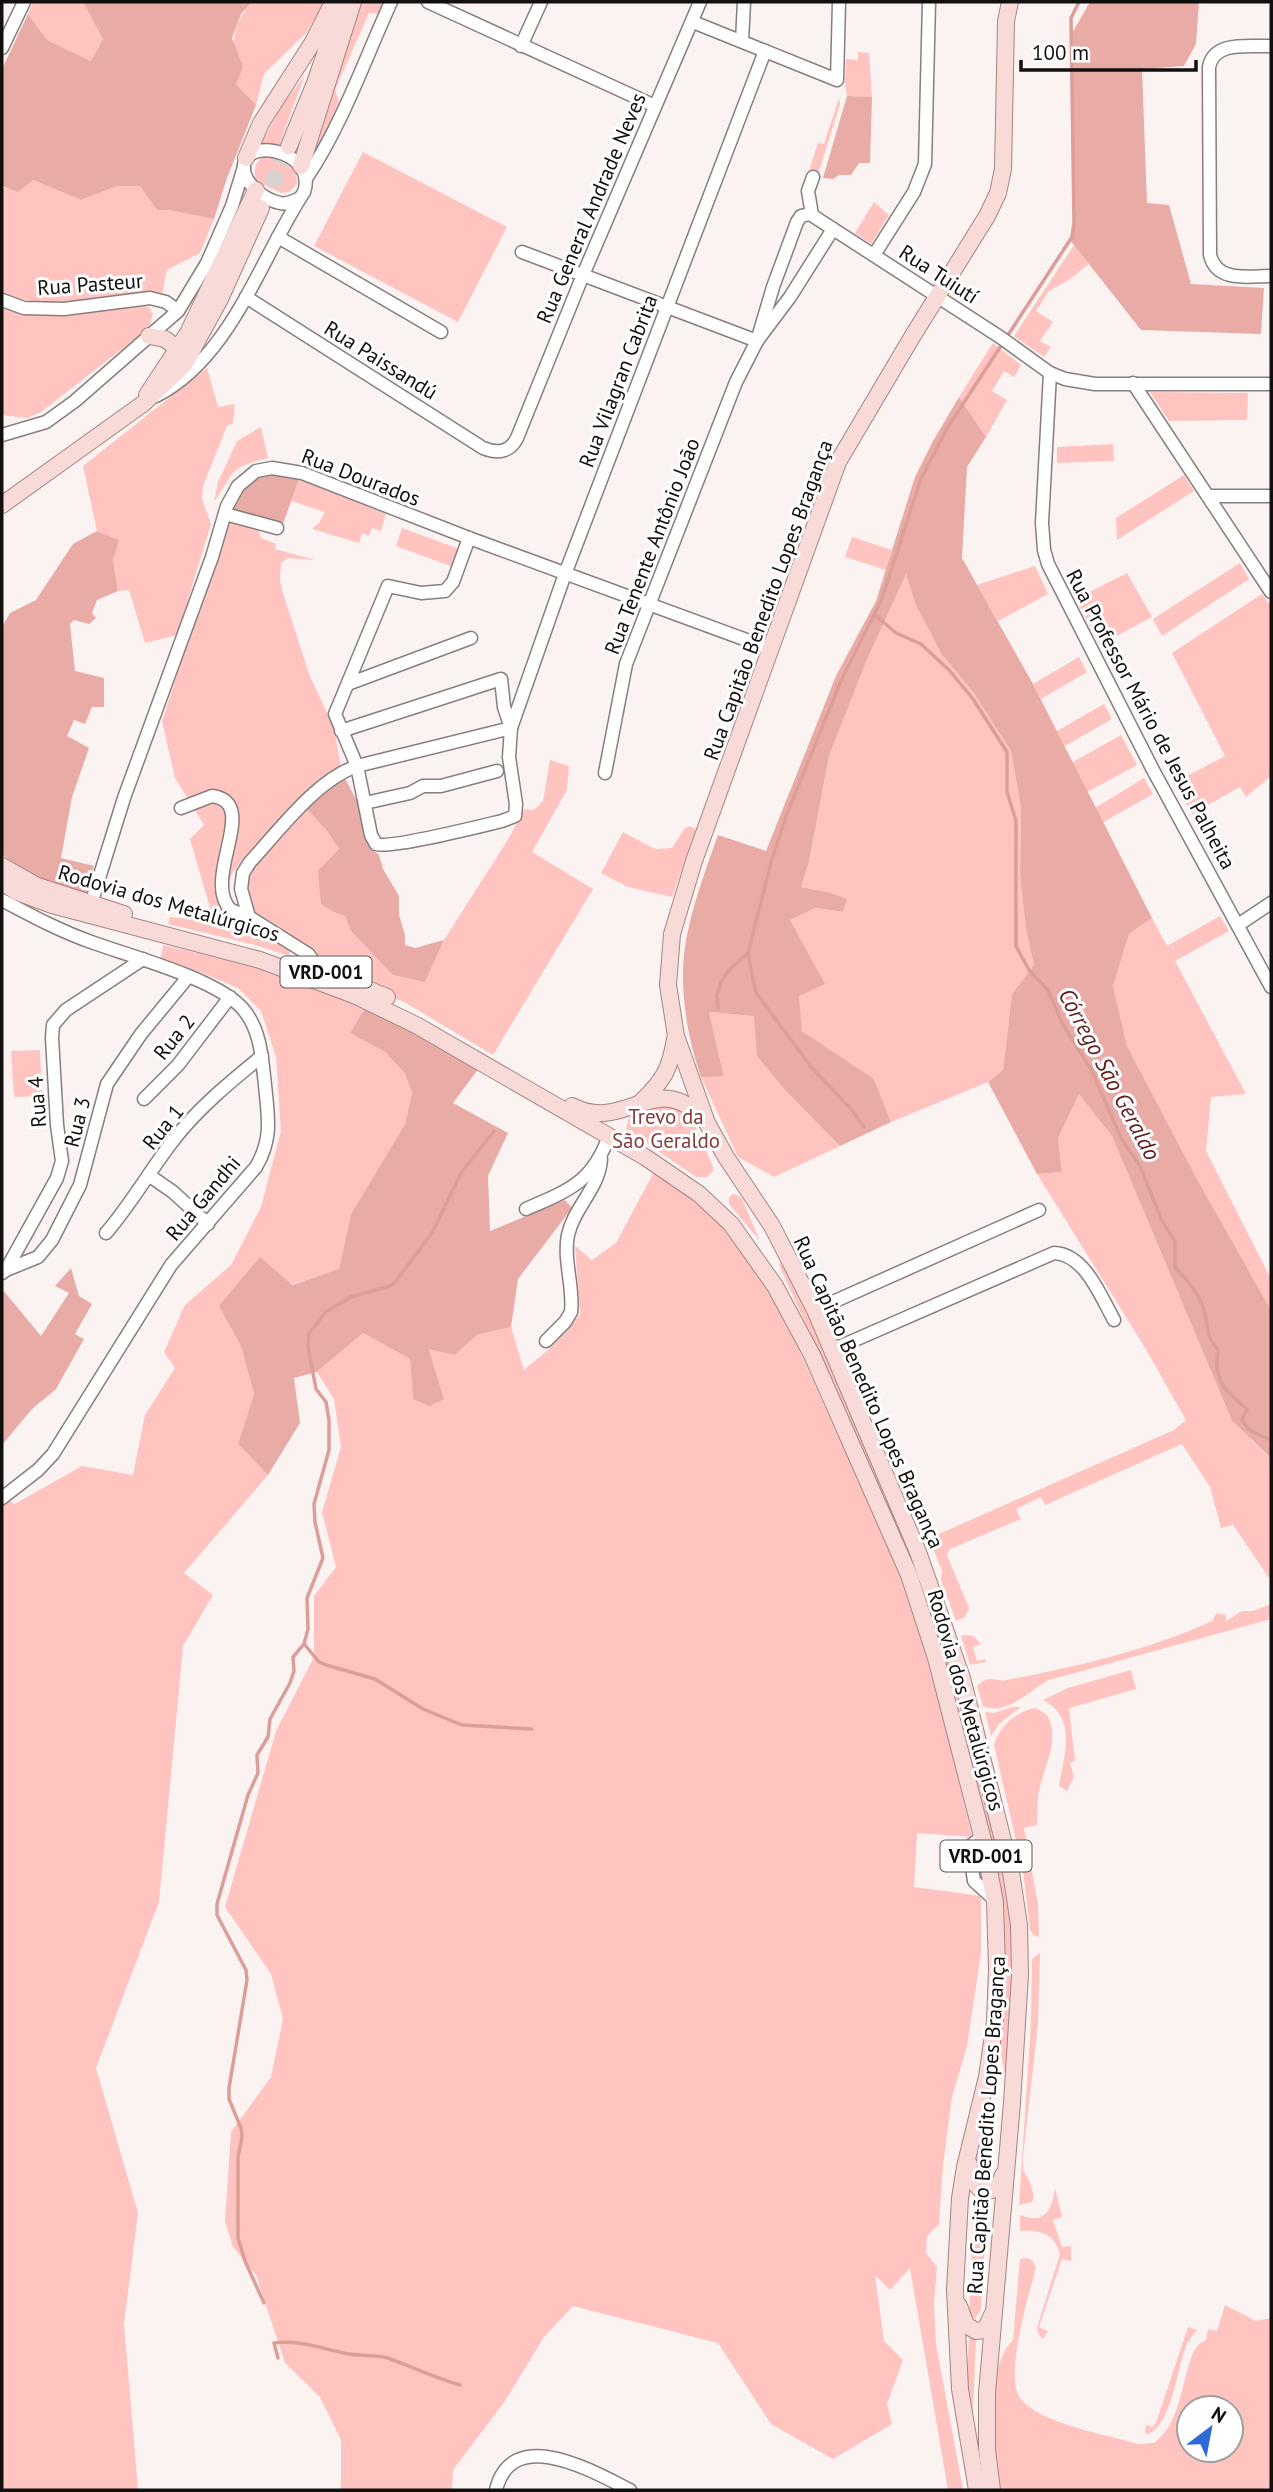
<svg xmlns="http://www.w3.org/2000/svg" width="1273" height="2492" font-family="'PT Sans',sans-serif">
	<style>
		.green { fill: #ffc4bf; fill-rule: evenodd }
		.forest { fill: #e9aba5 }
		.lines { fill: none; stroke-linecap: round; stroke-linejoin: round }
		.stream { stroke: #db9e98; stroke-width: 3.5 }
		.major-tunnel { stroke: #d7d1d0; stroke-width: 16; stroke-dasharray: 16 8; stroke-linecap: butt }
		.minor-casing { stroke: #857f7e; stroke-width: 15 }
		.major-casing { stroke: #a48481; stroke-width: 18 }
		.minor { stroke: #fff; stroke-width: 12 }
		.major { stroke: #f8dad8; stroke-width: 16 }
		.labels { text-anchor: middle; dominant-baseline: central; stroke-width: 6; stroke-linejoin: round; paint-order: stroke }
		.shield { fill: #fff; stroke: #595857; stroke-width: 2 }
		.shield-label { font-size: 19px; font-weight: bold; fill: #12100f }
		.street-label { font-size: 21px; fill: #12100f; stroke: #fff }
		.park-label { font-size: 21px; fill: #853a37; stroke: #fff }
		.water-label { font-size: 23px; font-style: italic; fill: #631b1b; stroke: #fff }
	</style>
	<rect width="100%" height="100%" fill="#faf3f2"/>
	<g class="green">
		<polygon points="33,2 83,2 103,39 91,61 47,40 28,14"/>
		<path d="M 252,2 L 324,2 L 306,33 L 264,74 L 256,105 L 236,84 C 233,51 228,28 252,2 Z"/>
		<polygon points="357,2 385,2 381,14 369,13 335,90 339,102 315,154 309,161"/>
		<polygon points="858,52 869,53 872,97 847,96 845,82 846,59 858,60"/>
		<polygon points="328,68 300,157 260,146 281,107 305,75 280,142 296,149"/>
		<polygon points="839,98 840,105 818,174 809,171 818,143 824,144"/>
		<polygon points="363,152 507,227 458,322 314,246"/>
		<path d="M 267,156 L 287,164 L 296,171 L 297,184 L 289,192 L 281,193 L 256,181 C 253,170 255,159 267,156 Z"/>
		<path d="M 33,180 L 81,200 L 117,186 L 140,186 L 157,210 L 169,210 L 214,219 L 200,253 L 167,270 L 162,294 C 107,291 54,316 2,292 L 2,186 L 6,189 Z"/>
		<polygon points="874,202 889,215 871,244 855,233"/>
		<polygon points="1074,245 1089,264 1067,281 1049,291 1036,311 1053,322 1040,341 1051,347 1044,357 1014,336"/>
		<path d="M 146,306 L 150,308 L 153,314 L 149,328 L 41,412 L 27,418 L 2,415 L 2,308 C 41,324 103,309 146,306 Z"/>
		<polygon points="993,343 1021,365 1014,377 1004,371 992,391 1007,400 986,437 959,397"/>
		<polygon points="207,368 218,407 235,404 233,423 227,426 203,486 202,499 211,524 177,635 145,643 129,590 118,591 113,560 118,540 97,531 83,466"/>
		<polygon points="1150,392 1248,393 1247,420 1169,421"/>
		<path d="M 261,427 L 268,458 C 227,468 236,471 214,502 L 218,482 L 237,441 Z"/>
		<polygon points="1113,444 1114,461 1057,463 1057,447"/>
		<polygon points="1184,475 1194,491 1117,540 1116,518"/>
		<polygon points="299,479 386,514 381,531 372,528 369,536 362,533 359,543 312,529 319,523 325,512 291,501"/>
		<path d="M 228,518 L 257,527 L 261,538 L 276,544 L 275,549 L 315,560 L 288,558 L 281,563 L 280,580 L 283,593 L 309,674 L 334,728 L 341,767 C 309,791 279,819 253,849 C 246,856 237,865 232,874 C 228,882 228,897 232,906 L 292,948 L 289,956 L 255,945 L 168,924 L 170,917 L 211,921 L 211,911 L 190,839 L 204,825 L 175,778 L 162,721 Z"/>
		<polygon points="402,528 459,549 453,567 396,546"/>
		<polygon points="852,537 892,550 886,570 845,557"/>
		<polygon points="1240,563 1249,579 1162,636 1153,619"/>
		<polygon points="1035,566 1048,594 998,621 977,585"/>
		<polygon points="906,573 915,601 939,649 973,692 1011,751 1021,808 1020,874 1034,965 1012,994 1003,1070 988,1082 891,1122 874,1079 802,1031 790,919 815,908 843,912 828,892 801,887 809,862 829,756 866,662"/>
		<polygon points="1127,573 1152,617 1100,645 1076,599"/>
		<polygon points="1262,594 1271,606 1271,776 1246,797 1240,787 1192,814 1174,783 1225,756 1172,653"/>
		<polygon points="1079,657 1087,672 1041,699 1033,684"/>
		<polygon points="1104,704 1112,719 1065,746 1057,731"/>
		<polygon points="1121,735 1137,765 1087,792 1073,762"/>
		<polygon points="550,760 569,766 567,790 532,852 593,889 493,1055 404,1002 327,968 262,921 253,911 246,889 252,867 306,808 326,830 339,850 334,912 345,915 351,931 425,982 444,940 509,838 524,809 534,810 543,801"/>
		<polygon points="1144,778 1153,794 1102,823 1095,808"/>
		<polygon points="690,826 696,829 672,897 628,887 601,873 623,832 655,849 672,848 685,828"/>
		<polygon points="1220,916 1229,931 1175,961 1246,1094 1211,1097 1206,1151 1271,1279 1271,1310 1197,1179 1127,1046 1113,986 1129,934 1152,918 1167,946"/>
		<path d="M 163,945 C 232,961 302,976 365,1008 L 350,1033 L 385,1052 L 404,1072 L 412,1093 L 405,1124 L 351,1214 L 339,1270 L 219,1305 L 241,1346 L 254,1394 L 238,1444 L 268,1475 L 184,1573 L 213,1595 L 183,1646 L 159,1902 L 96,2068 L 138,2213 L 124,2324 L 138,2490 L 2,2490 L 2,1496 L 15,1504 L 82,1466 L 133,1475 L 145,1415 L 175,1368 L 164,1352 L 185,1305 L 231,1265 L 261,1207 L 281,1131 L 276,1057 L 261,1011 L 238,988 L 200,972 L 160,961 Z"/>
		<polygon points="709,1012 755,1016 786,1091 840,1146 774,1177 738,1157 701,1077 724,1075"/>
		<polygon points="40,1050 42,1096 14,1097 11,1051"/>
		<polygon points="1079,1093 1112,1136 1232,1421 1271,1459 1271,1581 1233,1525 1221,1528 1210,1487 1182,1444 1045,1505 1041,1497 1016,1509 1021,1519 950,1549 947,1554 948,1558 969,1608 965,1617 956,1621 941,1580 942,1571 929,1538 926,1539 915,1513 918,1512 930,1538 1174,1430 1186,1420 1144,1346 1037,1174 1062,1172 1058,1138"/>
		<polygon points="673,1104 694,1123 713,1167 713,1171 707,1177 696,1177 626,1129 629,1118 647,1107"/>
		<path d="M 655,1170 C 745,1223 789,1326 829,1417 C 854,1471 881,1525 902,1582 C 932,1664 951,1751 972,1837 L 917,1833 L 914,1887 L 981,1896 L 981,1953 L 967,2046 L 952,2097 L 943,2165 L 939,2224 L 927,2236 L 926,2253 L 937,2267 L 934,2304 L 936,2344 L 963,2490 L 948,2490 L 910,2268 L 890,2290 L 875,2275 L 884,2341 L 903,2360 L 887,2404 L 892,2424 L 833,2459 L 771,2424 L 718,2343 L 573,2306 L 544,2337 L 505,2401 L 453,2470 L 452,2490 L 341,2490 L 341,2440 L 320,2397 L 285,2363 L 256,2275 L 233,2247 L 225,2221 L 231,2132 L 271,2077 L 283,2019 L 271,1974 L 225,1907 L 276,1731 L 314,1657 L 314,1596 L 336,1567 L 322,1512 L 341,1447 L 334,1399 L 317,1372 L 363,1333 L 410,1359 L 413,1398 L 444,1399 L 429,1348 L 455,1355 L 477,1335 L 511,1327 L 524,1370 L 548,1350 L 580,1314 L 575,1246 L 592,1260 L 616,1243 Z"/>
		<polygon points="733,1194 737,1195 742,1199 760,1241 729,1204 729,1197"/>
		<polygon points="780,1263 792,1276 887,1488 956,1681 993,1824 1011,1907 1013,1953 1010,2036 1005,2075 998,2039 983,1825 862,1450 779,1265"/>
		<path d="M 1271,1604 L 1271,1619 L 1049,1680 C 1031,1689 1006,1717 983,1706 L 977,1686 C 984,1678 992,1678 1002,1681 C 1074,1667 1144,1652 1212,1621 L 1217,1613 L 1226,1615 L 1226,1621 L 1242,1611 L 1253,1611 Z"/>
		<polygon points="966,1635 973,1636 981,1644 973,1647 977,1661 985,1659 986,1662 970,1665 961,1636"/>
		<path d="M 1131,1670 L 1136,1689 L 1069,1708 L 1075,1761 L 1070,1762 L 1074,1777 L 1067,1791 L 1059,1786 C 1064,1755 1078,1718 1043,1700 L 1068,1688 Z"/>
		<polygon points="1012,1707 1021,1707 999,1724 991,1736 985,1712 994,1713"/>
		<path d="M 1036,1708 L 1047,1715 C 1062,1740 1041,1771 1038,1797 C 1037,1806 1038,1816 1037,1825 L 1024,1828 L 1038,1904 L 1039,1937 L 1033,1935 L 1030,1930 L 1023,1871 L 994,1745 C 999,1727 1016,1711 1036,1708 Z"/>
		<polygon points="1038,1954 1040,1954 1038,2024 1023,2157 1023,2170 1030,2182 1034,2197 1032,2202 1019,2205 1031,2023 1032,1959"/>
		<path d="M 990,2101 L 988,2166 L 979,2177 C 968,2159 985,2120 990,2101 Z"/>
		<path d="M 1055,2188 L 1062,2217 L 1053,2220 L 1062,2247 L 1071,2246 L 1071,2261 L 1062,2259 L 1039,2327 L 1048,2331 L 1043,2339 L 1039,2335 L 1037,2328 L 1060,2254 C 1054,2233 1040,2230 1020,2231 L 1020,2215 C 1044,2225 1052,2211 1055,2188 Z"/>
		<polygon points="974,2193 984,2197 987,2207 981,2310 975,2319 969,2315"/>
		<path d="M 1027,2258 L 1032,2260 L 1036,2268 C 1029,2293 1004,2377 1020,2398 C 1038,2423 1108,2435 1138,2444 L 1154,2443 C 1181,2423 1181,2382 1193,2353 L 1198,2345 L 1206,2340 L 1208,2329 L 1217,2331 L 1225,2305 L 1256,2321 L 1271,2318 L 1271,2490 L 999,2490 C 995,2448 982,2373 1013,2340 L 1020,2259 ZM 1189,2408 L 1231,2408 L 1231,2450 L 1189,2450 Z"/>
		<path d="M 1188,2327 L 1197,2330 C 1192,2336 1187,2342 1185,2349 C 1177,2371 1170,2429 1147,2434 L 1145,2432 L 1146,2425 L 1152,2427 L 1156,2423 Z"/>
		<polygon points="969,2337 976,2338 973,2412 967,2377"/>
	</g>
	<g class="forest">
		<polygon points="83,2 252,2 241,14 232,38 243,67 236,84 256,105 227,178 214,219 169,210 157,210 140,186 117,186 81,200 33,180 18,192 2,186 2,69 28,14 47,40 91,61 103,39"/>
		<polygon points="1090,2 1199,2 1196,44 1184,66 1142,69 1147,203 1169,205 1191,284 1264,288 1261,334 1141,330 1070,240 1074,223 1071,35"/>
		<polygon points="847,96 872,97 870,163 859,163 851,175 839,175 833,179 823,178"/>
		<path d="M 959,397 L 986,437 L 967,467 L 962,558 L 1033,684 L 1152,918 L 1129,934 L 1113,986 L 1127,1046 L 1197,1179 L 1271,1310 L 1271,1458 L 1232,1421 L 1112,1136 L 1079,1094 L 1058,1138 L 1062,1172 L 1037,1174 L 988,1082 L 1003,1070 L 1012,994 L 1034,965 L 1026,928 L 1020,874 L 1021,808 L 1011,751 L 973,692 L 941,653 L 916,605 L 906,574 L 866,662 L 829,756 L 809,862 L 801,887 L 828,892 L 847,899 L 843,912 L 815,908 L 790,920 L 825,984 L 799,996 L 802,1031 L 874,1079 L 891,1122 L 840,1146 L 786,1091 L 757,1056 L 754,1016 L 709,1012 L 724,1076 L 701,1077 C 688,1040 680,994 684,954 C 689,914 704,874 718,835 L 766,851 L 836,676 L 876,601 L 915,477 L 933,441 Z"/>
		<path d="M 266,474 L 278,474 L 299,479 L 283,524 L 242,513 L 233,508 C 238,492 249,479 266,474 Z"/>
		<polygon points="97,531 119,540 113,560 118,591 97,600 92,613 96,618 89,624 74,620 70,624 75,671 104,678 104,707 92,707 85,724 74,720 67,736 89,748 72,797 61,858 94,866 86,895 30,874 2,855 2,627 10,613 36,600 73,544"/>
		<path d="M 343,775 C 349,786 356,798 361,810 C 367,826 363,844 379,855 L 383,869 L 399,896 L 399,915 L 405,935 L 405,945 L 415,948 L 444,940 L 425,982 L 393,975 L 351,931 L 345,916 L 334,912 L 321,904 L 318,871 L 339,849 L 326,830 L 306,808 Z"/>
		<polygon points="365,1008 387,1018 479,1068 453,1103 508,1133 488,1176 490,1231 565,1200 572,1208 518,1279 511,1327 477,1335 455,1355 429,1349 444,1399 429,1406 413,1399 410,1359 363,1333 317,1372 294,1378 300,1423 268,1475 238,1444 254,1394 241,1346 219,1306 260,1257 292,1285 339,1269 351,1214 405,1124 412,1093 404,1072 385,1052 350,1033"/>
		<polygon points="71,1268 79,1296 92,1304 75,1334 84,1339 56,1389 32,1409 2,1445 2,1289 41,1336 69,1293 55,1286"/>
	</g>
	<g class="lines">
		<g class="stream">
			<path d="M 875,615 L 896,633 L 921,644 L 949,670 L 973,699 L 1007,752 L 1007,792 L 1016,821 L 1016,946 L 1029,970 L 1048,990 L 1062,1023 L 1092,1071 L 1121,1138 L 1140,1166 L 1162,1221 L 1175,1241 L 1175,1268 C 1188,1280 1201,1296 1205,1314 C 1209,1333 1206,1334 1218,1350 C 1213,1382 1225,1390 1247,1409 L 1242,1420 L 1249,1430 L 1271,1440"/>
			<polyline points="748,954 756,993 812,1068 851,1109 864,1127"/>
			<polyline points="718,1008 717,995 721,982 730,969 748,953 772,859 787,814 840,683 881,601 921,479 946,430 1072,237 1074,223 1071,18 1079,2"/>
			<polyline points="305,1645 319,1662 326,1665 375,1679 423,1709 462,1725 532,1729"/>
			<polyline points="264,2303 245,2261 238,2238 238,2157 242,2137 241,2128 229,2099 229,2088 247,1980 246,1970 217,1915 217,1904 248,1795 258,1773 257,1755 268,1737 270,1719 290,1683 294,1671 293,1657 304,1644 308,1629 307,1598 323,1558 315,1522 314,1504 329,1450 329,1420 326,1402 316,1389 308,1347 309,1333 326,1312 337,1305 351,1297 390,1286 396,1281 432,1233 461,1173 494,1131"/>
			<path d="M 278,2358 L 274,2343 C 299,2340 320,2348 344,2353 C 359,2357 374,2354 388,2358 C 412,2367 435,2378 460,2385"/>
		</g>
		<polyline class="major-tunnel" points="261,208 289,146"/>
		<defs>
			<g id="minor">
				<polyline points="428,2 655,106"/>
				<polyline points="693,22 837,80 839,2"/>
				<polyline points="742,41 744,2"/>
				<polyline points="521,46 541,2"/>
				<path d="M 1271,46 C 1250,47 1214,40 1209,67 L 1210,255 C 1217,283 1248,276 1271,276"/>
				<polyline points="2,48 24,2"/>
				<path d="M 307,177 C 342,125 365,59 391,2"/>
				<polyline points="812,215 808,191 813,177"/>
				<polyline points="278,237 441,332"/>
				<polyline points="522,252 757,341"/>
				<polyline points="874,255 914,192 925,164 929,2"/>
				<path d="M 246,297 L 483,448 C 498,454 510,452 517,438 L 583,275 L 700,2"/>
				<polyline points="2,300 24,308 64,309 150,298 166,302 178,311"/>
				<polyline points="757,341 773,287 797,222 801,216 810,214 1000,337 1050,373 1065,379 1095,384 1271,384"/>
				<polyline points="1050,373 1042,523 1044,550 1048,564 1153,770 1271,987"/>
				<polyline points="1133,383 1271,592"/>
				<path d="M 156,396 C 231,358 260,259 304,192 C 317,154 254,138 245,161 C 238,180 264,200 280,203 C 287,205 294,201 300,198"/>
				<polyline points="2,435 46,422 75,401 178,311 207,263 232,206 244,167"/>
				<polyline points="1209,496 1271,496"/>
				<polyline points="225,514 277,528"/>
				<polyline points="348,684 471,638"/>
				<path d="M 341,731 L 501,679 L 504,707 L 511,728 L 509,757 L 516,804 L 515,816 L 502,821 C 481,826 390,849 376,844 L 371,835 L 357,766 L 335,714 L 388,586 L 421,593 L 445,591 L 453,582 L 469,538"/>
				<polyline points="605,773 626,664 736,382 757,341 790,297 833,229"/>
				<polyline points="365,803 410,793 423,786 441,786 497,771"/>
				<path d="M 181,808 L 212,796 C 262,803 200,879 231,910 L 249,917"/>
				<path d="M 2,900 C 32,916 62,932 94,943 C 133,957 217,979 243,1009 C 261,1030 262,1059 265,1085 C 268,1117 273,1138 256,1167 L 171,1265 L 53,1454 L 38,1470 L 2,1498"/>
				<polyline points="91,904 124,798 212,557 227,506 238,486 256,471 272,468 302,473 469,538 771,649"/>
				<polyline points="1238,925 1271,903"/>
				<path d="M 321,971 L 308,954 L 249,917 L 241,889 L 243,873 L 250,862 C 279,831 316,780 357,766 L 511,728 L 565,574 L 765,51"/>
				<polyline points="144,1099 178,1065 230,997"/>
				<polyline points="150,1176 173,1192 208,1224"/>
				<path d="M 526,1209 C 569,1190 592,1183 609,1136"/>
				<path d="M 106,1233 C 131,1204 149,1172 172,1142 C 197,1109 230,1082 262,1056"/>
				<polyline points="6,1270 38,1257 52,1240 80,1185 107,1084 141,1034 188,977"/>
				<polyline points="2,1273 6,1270 57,1178 62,1161 57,1125 52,1038 53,1025 66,1010 143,959"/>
				<polyline points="815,1310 1039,1210"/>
				<path d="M 546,1341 L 565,1322 L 571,1312 C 574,1287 563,1260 568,1235 C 574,1207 599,1189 601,1159"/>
				<path d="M 832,1350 L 1054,1253 C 1085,1254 1101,1297 1114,1320"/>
				<polyline points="982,1837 969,1847 974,1881 994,1899"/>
				<path d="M 496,2490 C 512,2424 594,2472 630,2490"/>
			</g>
			<g id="major">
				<polyline points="289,146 315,83 341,7"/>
				<polyline points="246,158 261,123 313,42 333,2"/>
				<polyline points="301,166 353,2"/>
				<polyline points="149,336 165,339 178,349"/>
				<polyline points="147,395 188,333 256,190"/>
				<polyline points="2,505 144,403 184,365 220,299 261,208"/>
				<polyline points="2,866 35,885 124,914"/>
				<polyline points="2,882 17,892 52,905 260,960 354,995 416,1025 645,1157 699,1194 731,1224 775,1286 812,1355 909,1575 936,1658 984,1844 995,1902 997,1969 995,2021 987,2077 965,2167 960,2198 955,2290 960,2389 977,2490"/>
				<polyline points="323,971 387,997"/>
				<path d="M 641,1102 C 664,1080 670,1069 675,1039"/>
				<path d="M 572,1106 C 625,1134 657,1067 703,1119"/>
				<path d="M 969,2164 C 970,2180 980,2199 998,2187 L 1003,2175"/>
				<polyline points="959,2306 966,2325 976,2331 985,2330 992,2315"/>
				<polyline points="992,2490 987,2450 987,2393 1012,2103 1020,1975 1019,1925 1011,1872 962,1678 918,1552 815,1310 772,1226 726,1157 707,1123 676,1036 668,985 672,934 694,861 838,462 912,337 987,216 998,193 1003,169 1006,21 1010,2"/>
			</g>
		</defs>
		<use href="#minor" class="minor-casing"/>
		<use href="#major" class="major-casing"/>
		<use href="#minor" class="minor"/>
		<use href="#major" class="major"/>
	</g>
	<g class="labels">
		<g class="shield">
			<rect x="280.5" y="956.5" width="91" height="31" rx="5"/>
			<rect x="940.5" y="1840.5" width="91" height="31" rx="5"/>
		</g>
		<g class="shield-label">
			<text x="326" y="972">VRD-001</text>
			<text x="986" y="1856">VRD-001</text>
		</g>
		<g class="street-label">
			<text transform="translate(591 208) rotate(-67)">Rua General Andrade Neves</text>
			<text transform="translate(939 274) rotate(33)">Rua Tuiutí</text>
			<text transform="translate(90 284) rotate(-4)">Rua Pasteur</text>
			<text transform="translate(381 360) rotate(32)">Rua Paissandú</text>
			<text transform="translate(618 381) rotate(-69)">Rua Vilagran Cabrita</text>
			<text transform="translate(361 477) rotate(21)">Rua Dourados</text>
			<text transform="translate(652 546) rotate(-69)">Rua Tenente Antônio João</text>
			<text transform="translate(768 600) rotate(-70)">Rua Capitão Benedito Lopes Bragança</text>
			<text transform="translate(1151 719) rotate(62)">Rua Professor Mário de Jesus Palheita</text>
			<text transform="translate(169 903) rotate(16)">Rodovia dos Metalúrgicos</text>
			<text transform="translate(174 1037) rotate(-51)">Rua 2</text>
			<text transform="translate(37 1102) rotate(-94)">Rua 4</text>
			<text transform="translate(77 1122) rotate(-76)">Rua 3</text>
			<text transform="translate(163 1127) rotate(-51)">Rua 1</text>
			<text transform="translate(203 1198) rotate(-50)">Rua Gandhi</text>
			<text transform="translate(869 1392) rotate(66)">Rua Capitão Benedito Lopes Bragança</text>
			<text transform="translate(966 1700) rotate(74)">Rodovia dos Metalúrgicos</text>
			<text transform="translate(986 2125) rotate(-86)">Rua Capitão Benedito Lopes Bragança</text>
		</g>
		<g class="park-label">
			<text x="666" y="1116">Trevo da<tspan x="666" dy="24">São Geraldo</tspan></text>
		</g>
		<g class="water-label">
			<text transform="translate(1110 1074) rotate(62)">Córrego São Geraldo</text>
		</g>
	</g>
	<rect width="1273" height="2492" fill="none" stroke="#12100f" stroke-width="7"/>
	<g transform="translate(1210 2429) rotate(32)"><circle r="33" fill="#ffffff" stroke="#a09f9f" stroke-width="2"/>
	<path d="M0-5L12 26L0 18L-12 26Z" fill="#2d69d7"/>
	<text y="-10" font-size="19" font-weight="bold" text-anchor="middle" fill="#12100f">N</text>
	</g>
	<path d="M1021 60v10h175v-10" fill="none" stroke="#12100f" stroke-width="3.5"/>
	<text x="1032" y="60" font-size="21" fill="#12100f" stroke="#ffffff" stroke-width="5" paint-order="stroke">100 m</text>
</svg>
